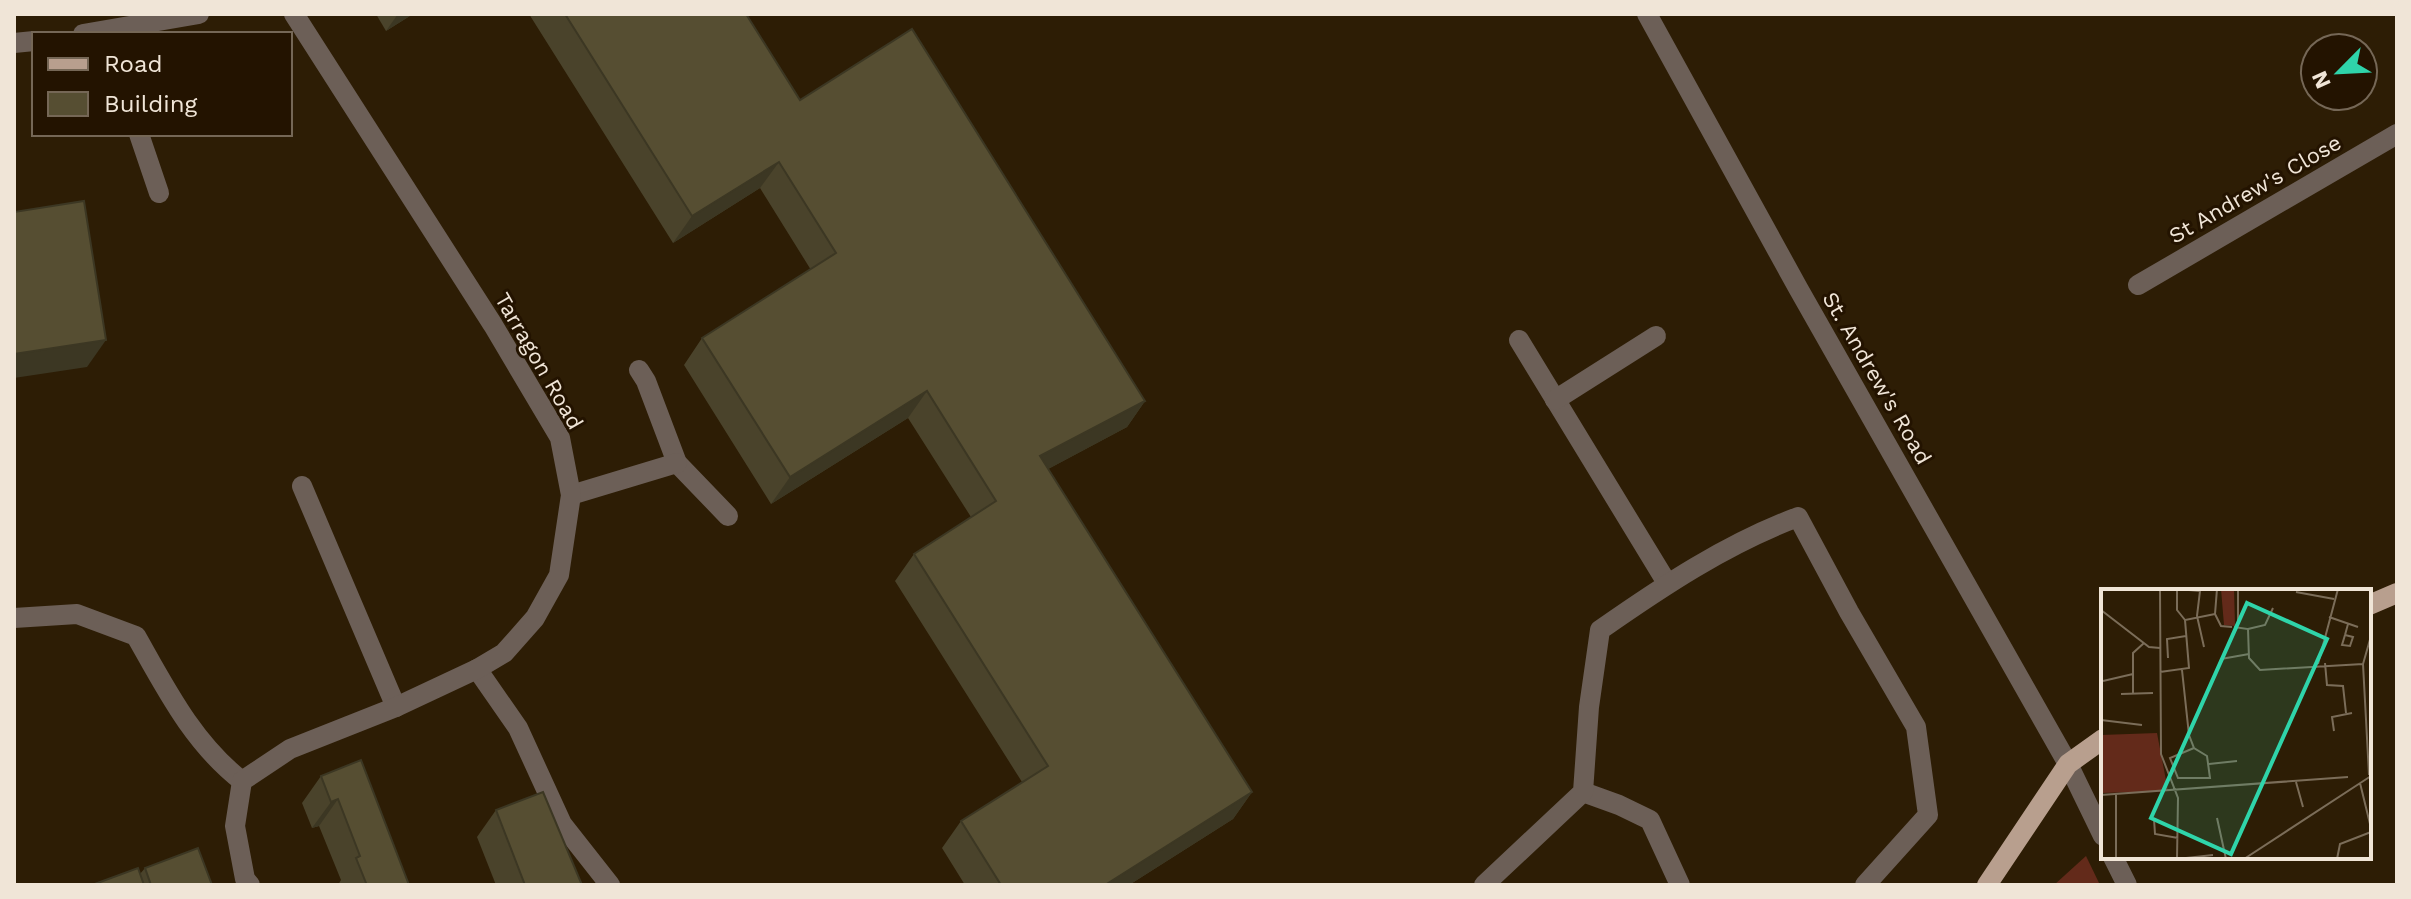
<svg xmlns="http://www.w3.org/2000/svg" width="2411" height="899" font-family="'Work Sans',sans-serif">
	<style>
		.green { fill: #632a1a }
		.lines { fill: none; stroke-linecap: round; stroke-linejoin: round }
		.minor { stroke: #6c5f57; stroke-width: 20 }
		.major { stroke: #b89f8e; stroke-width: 20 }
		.wall { fill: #4a432b }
		.shaded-wall { fill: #3c3723 }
		.building { fill: #564e32; stroke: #3c3723; stroke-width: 2 }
		.labels { text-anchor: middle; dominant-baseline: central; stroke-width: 6; stroke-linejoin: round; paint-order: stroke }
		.street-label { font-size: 22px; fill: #f0e5d7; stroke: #231300 }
		.inset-road { fill: none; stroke: #7b6d59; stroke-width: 2 }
		.view { fill: #2fd4aa; fill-opacity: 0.15; stroke: #2fd4aa; stroke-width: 4 }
		.inset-edge { fill: none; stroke: #f0e5d7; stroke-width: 4 }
	</style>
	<rect width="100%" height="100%" fill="#2d1d05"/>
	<polygon class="green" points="2086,856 2100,885 2054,885"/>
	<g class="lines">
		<g class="minor">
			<polyline points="1647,14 1798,288 2068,764 2103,836"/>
			<polyline points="83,34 199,14"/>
			<polyline points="14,43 34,41"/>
			<polyline points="139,134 159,193"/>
			<polyline points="2138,285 2397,134"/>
			<polyline points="1519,340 1667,583"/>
			<polyline points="639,370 646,381 677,463 728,516"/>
			<polyline points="1555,400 1656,336"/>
			<polyline points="302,486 396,707"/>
			<polyline points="571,495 677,463"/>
			<path d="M 14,618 L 77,614 L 136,636 C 166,689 193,743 242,781"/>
			<polyline points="477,669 518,728 562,824 610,885"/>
			<polyline points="1583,792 1619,805 1650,820 1680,885"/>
			<polyline points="2113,857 2127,885"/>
			<polyline points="250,885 245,879 235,826 242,781 290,749 396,707 477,669 504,653 535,618 559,575 571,495 560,438 493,325 294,14"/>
			<path d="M 1484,885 L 1583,792 L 1589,707 L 1600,630 C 1663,586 1726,544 1798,517 L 1849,612 L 1916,727 L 1928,815 L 1865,885"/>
		</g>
		<g class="major">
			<polyline points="2369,605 2397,593"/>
			<polyline points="1987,885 2068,764 2103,739"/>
		</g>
	</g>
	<g class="wall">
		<polygon points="376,14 413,14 386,31"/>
		<polygon points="529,14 746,14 800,100 1145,401 1127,427 1048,469 1252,792 1233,819 1129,885 965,885 942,848 961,821 1022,782 895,581 914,554 971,517 908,418 771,504 684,365 702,338 811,270 760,188 673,243"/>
		<polygon points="321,776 409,885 338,885 341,880 319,826 312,828 302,803"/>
		<polygon points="496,810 582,885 496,885 477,837"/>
		<polygon points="145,868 212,885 92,885 140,874"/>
	</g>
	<g class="shaded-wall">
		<polygon points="398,14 413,14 386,31"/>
		<polygon points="779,162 760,188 673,243 692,216"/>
		<polygon points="106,340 87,367 14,378 14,354"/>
		<polygon points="927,391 908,418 771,504 790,477"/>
		<polygon points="1145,401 1127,427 1022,483 1040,456"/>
		<polygon points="1252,792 1233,819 1129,885 1105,885"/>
		<polygon points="338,799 319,826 312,828 331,802"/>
	</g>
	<g class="building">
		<polygon points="565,14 746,14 800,100 912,29 1145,401 1040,456 1252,792 1105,885 1001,885 961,821 1048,766 914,554 996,501 927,391 790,477 702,338 836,253 779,162 692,216"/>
		<polygon points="84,201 106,340 14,354 14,212"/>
		<polygon points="361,760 409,885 364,885 366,883 356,858 360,856 338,799 331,802 321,776"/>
		<polygon points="543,792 582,885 525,885 496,810"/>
		<polygon points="198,848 212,885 151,885 145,868"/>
		<polygon points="138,868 144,885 92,885"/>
	</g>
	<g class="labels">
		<g class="street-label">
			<text transform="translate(2255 189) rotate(-30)">St Andrew's Close</text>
			<text transform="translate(539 361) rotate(60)">Tarragon Road</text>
			<text transform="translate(1877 378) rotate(60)">St. Andrew's Road</text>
		</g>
	</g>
	<g transform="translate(2101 589)">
		<rect width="270" height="270" fill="#2d1d05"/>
		<path d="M 120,0 L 133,0 L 134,37 L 123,36 ZM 56,144 L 67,202 L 0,204 L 0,146 Z" fill="#632a1a"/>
		<path class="inset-road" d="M 59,0 L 60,165 L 77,209 L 76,270M 76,0 L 76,21 L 84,31M 116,0 L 114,25 L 120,37 L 131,38M 137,0 L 137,36M 88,1 L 99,2 L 96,27 L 103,58M 195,3 L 233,10M 0,21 L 48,58 L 59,59M 228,28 L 257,38M 133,38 L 147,40 L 148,69 L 159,81 L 262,75M 147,40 L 164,36 L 172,19M 244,46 L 252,48 L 249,57 L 241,56 L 244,46 L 247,35M 67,69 L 66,50 L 85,47M 120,70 L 148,65M 224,74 L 226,96 L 242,97 L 245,124M 217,75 L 237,0M 81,81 L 88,146 L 93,159 L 106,167 L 109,189 L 77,189 L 69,169 L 93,159M 59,83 L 88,79 L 84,31 L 114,25M 2,92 L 32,85M 32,104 L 32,64 L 43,54M 20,105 L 52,104M 0,131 L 41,136M 233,142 L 231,128 L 251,124M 108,175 L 136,172M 268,186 L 262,75 L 270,47M 195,193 L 202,218M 259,194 L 270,239M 15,205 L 15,270M 0,206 L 247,188M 116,229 L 125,270M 53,230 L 54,245 L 77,249M 76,270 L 112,266M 143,270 L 270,187M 236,270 L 239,255 L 270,243"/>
		<path class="view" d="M 146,14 L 226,50 L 130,265 L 50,229 Z"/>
		<rect width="270" height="270" class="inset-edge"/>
	</g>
	<rect width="2411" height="899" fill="none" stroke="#f0e5d7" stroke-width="32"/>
	<rect x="32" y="32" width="260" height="104" fill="#231300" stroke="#756756" stroke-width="2"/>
	<rect x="48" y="58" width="40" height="12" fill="#b89f8e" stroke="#756756" stroke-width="2"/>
	<text x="104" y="72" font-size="24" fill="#f0e5d7">Road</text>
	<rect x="48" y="92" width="40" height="24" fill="#564e32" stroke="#756756" stroke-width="2"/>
	<text x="104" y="112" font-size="24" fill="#f0e5d7">Building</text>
	<g transform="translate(2339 72) rotate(246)"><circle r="38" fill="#231300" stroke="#756756" stroke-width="2"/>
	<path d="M0-6L14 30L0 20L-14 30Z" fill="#2fd4aa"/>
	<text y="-12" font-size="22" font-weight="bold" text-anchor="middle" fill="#f0e5d7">N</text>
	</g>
</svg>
